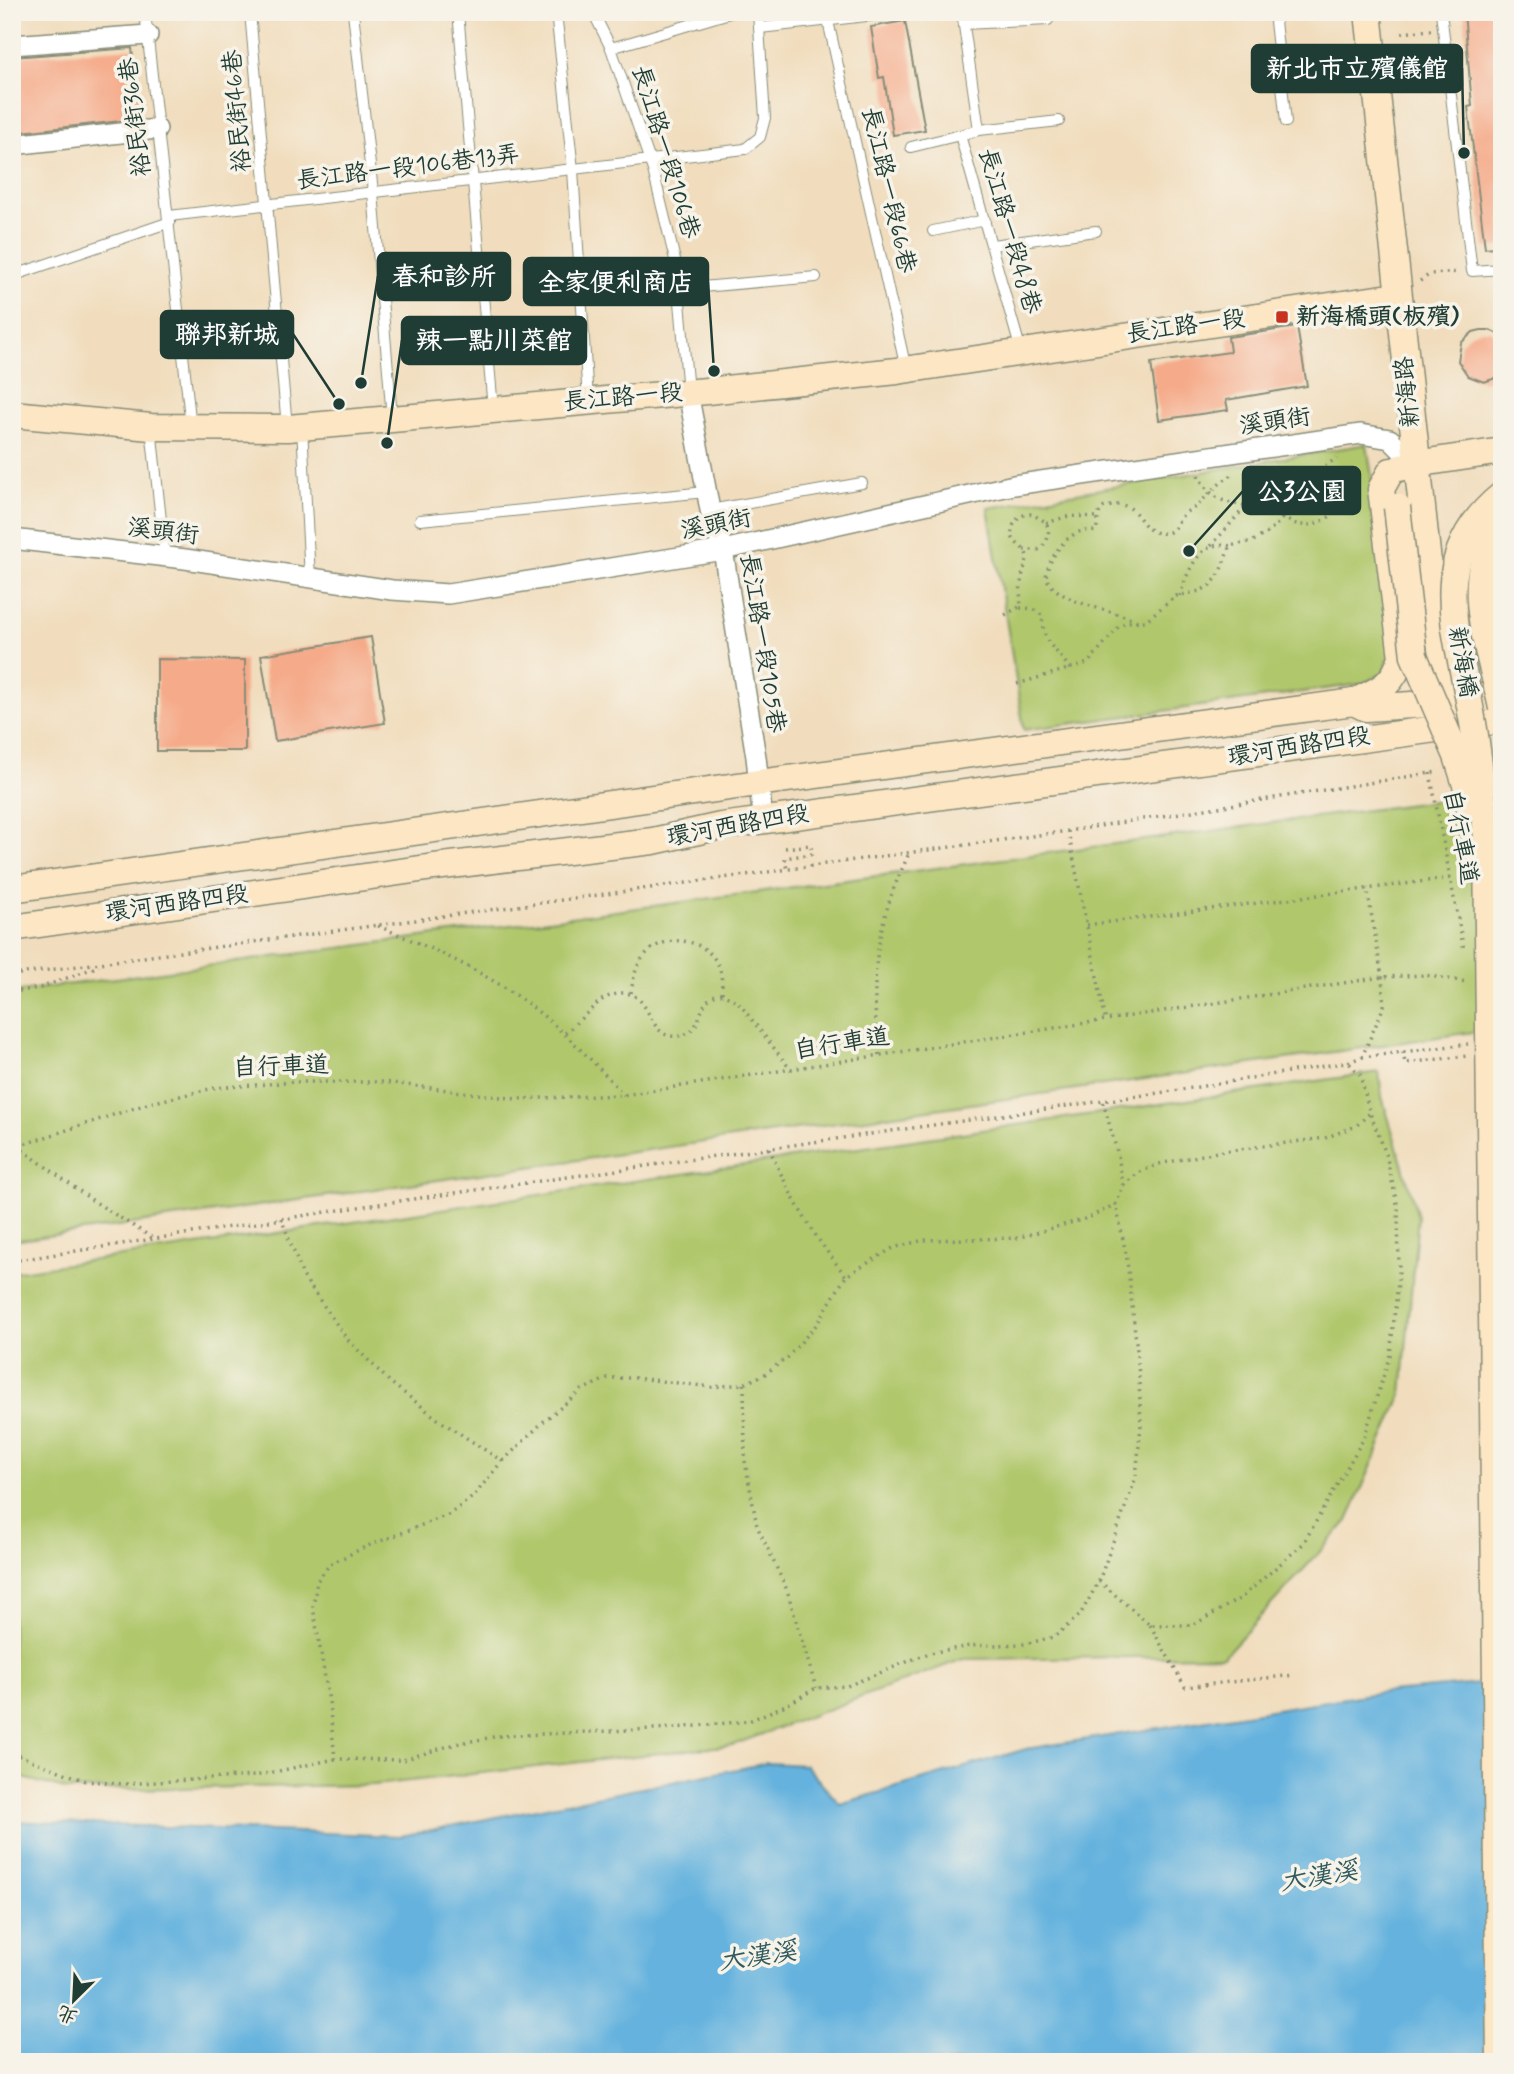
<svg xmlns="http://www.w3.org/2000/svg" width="1514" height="2074" font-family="Mynerve,'LXGW WenKai TC',sans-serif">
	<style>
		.green { fill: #b0c76c; stroke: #688250; stroke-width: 2 }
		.water { fill: #65b2de; stroke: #427889; stroke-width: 2 }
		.building { fill: #f5aa89 }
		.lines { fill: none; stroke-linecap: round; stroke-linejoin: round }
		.lane-casing { stroke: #888d78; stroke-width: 12 }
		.street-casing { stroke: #888d78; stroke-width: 22 }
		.secondary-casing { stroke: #888d78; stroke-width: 29 }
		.path { stroke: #888d78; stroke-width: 3.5; stroke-dasharray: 2 5; stroke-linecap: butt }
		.lane { stroke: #fff; stroke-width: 10 }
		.street { stroke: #fff; stroke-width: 19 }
		.secondary { stroke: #fce6c4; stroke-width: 26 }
		.secondary-bridge-casing { stroke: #888d78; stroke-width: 29; stroke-linecap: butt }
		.secondary-bridge { stroke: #fce6c4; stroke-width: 26 }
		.poi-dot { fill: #c8321e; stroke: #f7f3e8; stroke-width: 2.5 }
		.labels { text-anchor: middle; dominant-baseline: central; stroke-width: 7; stroke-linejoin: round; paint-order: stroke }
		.street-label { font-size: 24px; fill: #1f3d34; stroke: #f7f3e8 }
		.poi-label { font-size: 24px; font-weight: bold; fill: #1f3d34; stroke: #f7f3e8; text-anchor: start }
		.water-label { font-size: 26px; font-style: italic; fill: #305a5e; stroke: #f7f3e8 }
		.leader { fill: none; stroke: #1f3d34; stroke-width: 2.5 }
		.callout-dot { fill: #1f3d34; stroke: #f7f3e8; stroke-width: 2.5 }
		.callout { fill: #1f3d34; stroke: #1f3d34; stroke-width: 2.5 }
		.callout-label { font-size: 26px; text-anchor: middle; font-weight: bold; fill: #fff }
	</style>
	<rect width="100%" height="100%" fill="#f7f3e8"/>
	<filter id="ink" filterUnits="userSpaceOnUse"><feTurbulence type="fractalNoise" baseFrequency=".0143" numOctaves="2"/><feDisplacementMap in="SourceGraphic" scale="14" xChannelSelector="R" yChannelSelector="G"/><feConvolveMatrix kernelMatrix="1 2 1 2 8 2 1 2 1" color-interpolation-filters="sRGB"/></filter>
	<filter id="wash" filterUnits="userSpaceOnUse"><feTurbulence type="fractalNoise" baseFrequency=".00686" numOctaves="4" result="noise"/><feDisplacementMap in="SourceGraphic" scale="28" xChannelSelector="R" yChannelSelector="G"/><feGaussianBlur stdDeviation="1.57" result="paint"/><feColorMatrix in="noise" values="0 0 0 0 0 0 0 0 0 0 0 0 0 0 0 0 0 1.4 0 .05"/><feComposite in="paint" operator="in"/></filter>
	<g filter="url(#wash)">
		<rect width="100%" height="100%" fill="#f1ddbd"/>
		<g class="green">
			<polygon points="1367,444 1396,638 1383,674 1362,684 1024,730 988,508"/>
			<polygon points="1502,792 1502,1028 12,1241 12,992"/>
			<polygon points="1379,1072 1382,1097 1418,1216 1402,1394 1348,1521 1224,1656 963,1659 733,1745 374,1785 68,1790 12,1775 12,1272"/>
		</g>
		<polygon class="water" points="1502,1682 1502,2062 12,2062 12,1821 401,1836 767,1763 805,1765 840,1804 1026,1749 1377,1693"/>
		<g id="blocks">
			<g class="building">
				<polygon points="1464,12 1492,12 1500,104 1502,104 1502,246 1485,248 1468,107 1472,106"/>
				<polygon points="905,21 925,130 893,135 884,77 879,78 871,27"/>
				<polygon points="132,48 140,119 12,133 12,57"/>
				<polygon points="1297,327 1307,386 1226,400 1228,410 1159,420 1151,363 1230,352 1228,337"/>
				<polygon points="1481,330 1490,330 1502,336 1502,376 1484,382 1468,376 1458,361 1461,343 1473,332"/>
				<polygon points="371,637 385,723 275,741 261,655"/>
				<polygon points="157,659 245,660 245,751 157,751"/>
			</g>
		</g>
	</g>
	<g filter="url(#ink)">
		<use href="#blocks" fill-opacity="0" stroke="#888d78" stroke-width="2"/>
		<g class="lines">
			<defs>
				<g id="lane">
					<polyline points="145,12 191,427"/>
					<polyline points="250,12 287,427"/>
					<polyline points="353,12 373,192 392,418"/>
					<polyline points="458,12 493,409"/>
					<polyline points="556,12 573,170 588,400"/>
					<polyline points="593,12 611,48 653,170 677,268 688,392"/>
					<polyline points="962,12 979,130 960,135 1021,351"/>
					<polyline points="1274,12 1286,122"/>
					<polyline points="1441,12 1472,271 1502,269"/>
					<polyline points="828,21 906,369"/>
					<polyline points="964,24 1048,20"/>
					<polyline points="760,28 902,12"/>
					<polyline points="611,48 733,12"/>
					<polyline points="979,130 1059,121"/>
					<polyline points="911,147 960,135"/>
					<polyline points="169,216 745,149 760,137 765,118 758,12"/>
					<polyline points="933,231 985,220"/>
					<polyline points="992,245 1096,231"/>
					<polyline points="12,276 170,222"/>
					<polyline points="679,289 816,277"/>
					<polyline points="302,427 310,578"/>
					<polyline points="151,428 165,557"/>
					<polyline points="710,510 862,483"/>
					<polyline points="420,520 706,492"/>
				</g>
				<g id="street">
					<polyline points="12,45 148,35"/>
					<polyline points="12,145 157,129"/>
					<polyline points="688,392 710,510 723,550 756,757 763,820"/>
					<polyline points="12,539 185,559 392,590 448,594 723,550 1014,485 1361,434 1390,439 1415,464"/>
				</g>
				<g id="secondary">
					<polyline points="1368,12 1431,590 1441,649 1462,717"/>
					<polyline points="12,414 151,427 288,428 392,419 707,391 897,371 1397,296"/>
					<polyline points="1400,468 1415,464 1502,451"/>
					<path d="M 1502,565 C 1494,588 1497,610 1502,634"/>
					<path d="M 1354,702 C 1380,689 1392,687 1402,657 L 1381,489 L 1391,471"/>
					<polyline points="12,889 758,783 1354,702 1366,708 1457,702 1502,693"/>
					<polyline points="12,928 434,867 653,841 721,826 1502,720"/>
				</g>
			</defs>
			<use href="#lane" class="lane-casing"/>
			<use href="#street" class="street-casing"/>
			<use href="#secondary" class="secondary-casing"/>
			<g class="path">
				<polyline points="1402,33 1431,30"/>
				<polyline points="1420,281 1430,274 1459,272"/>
				<path d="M 1275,467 C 1312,473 1315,472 1339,501 L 1360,502"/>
				<path d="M 1198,475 C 1215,508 1236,502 1266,510 C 1275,513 1283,518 1291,522 C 1310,531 1332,519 1343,503"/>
				<polyline points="1046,523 1069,516 1098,517"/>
				<polyline points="1211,546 1245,507"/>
				<path d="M 1180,596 C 1187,572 1200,538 1230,546"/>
				<path d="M 1020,608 C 1050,608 1039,622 1046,638 C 1051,648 1064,658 1070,670"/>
				<path d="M 1005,615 L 1021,606 C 1020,595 1020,584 1023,573 C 1024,568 1027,562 1027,557 C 1026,544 1005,544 1014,524 C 1018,516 1024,514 1032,514 L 1046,522 C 1051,534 1048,543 1038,550 L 1024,550"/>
				<path d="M 1137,621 C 1112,609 1057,604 1046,577 C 1048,560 1063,538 1079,532 C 1085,530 1090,532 1096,531 C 1098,524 1097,515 1101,510 C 1104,506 1107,507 1111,506 C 1142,498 1138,537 1165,533 C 1177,532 1176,522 1183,515 C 1186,511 1193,509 1197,506 C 1209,494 1219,482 1234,474"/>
				<polyline points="1017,684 1088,663 1119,626 1127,622 1145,621 1176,596 1200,591 1209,586 1218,577 1230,546 1253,541 1269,532 1280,521 1313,474 1337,458"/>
				<polyline points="1430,773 1464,950"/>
				<polyline points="1068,831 1106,1022"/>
				<polyline points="785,848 811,845 812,854 785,858 787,870"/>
				<polyline points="1087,925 1450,878"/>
				<path d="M 378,926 C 429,947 482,970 527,1003 C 563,1030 594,1062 624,1095"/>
				<polyline points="12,975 1068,831 1437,772"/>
				<polyline points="12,992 40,988 99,966"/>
				<path d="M 631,993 C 633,980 635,967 644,956 C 662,934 700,936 716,961 C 722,971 722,982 722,994"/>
				<path d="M 565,1033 C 577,1023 589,1010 602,1000 C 608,996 615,994 622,993 C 653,992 646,1040 678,1036 C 704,1033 696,1006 712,997 C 715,995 719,995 722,994 L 738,1002 L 791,1070"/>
				<polyline points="1403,1052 1405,1063 1467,1056"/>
				<path d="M 879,1055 C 873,1006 872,958 887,909 C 892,890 901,872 909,853"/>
				<polyline points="1362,1057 1468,1044"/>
				<polyline points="1103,1102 1118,1155 1123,1185"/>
				<polyline points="17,1146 92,1200 154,1239"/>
				<polyline points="12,1148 150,1103 214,1088 294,1082 384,1082 517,1099 624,1095 1382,977 1424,975 1467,982"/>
				<path d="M 769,1148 C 790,1196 813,1236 846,1276"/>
				<polyline points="281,1218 303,1276 347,1339 390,1382 439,1420 502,1461 474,1496 448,1515 365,1547 330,1564 317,1581 313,1607 329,1701 335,1759 403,1760 455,1744 499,1736 675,1728 749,1721 788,1704 816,1688 847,1686 929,1653 970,1646 1024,1644 1054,1637 1080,1615 1099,1581 1136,1477 1141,1425 1138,1360 1127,1260 1116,1204 1123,1186 1138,1173 1159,1164 1217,1152 1325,1138 1356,1126 1370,1113 1360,1075 1348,1062"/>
				<polyline points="12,1261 378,1204 1180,1090 1348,1062 1362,1057 1384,1006 1382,977 1367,888"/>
				<polyline points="744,1384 745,1461 757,1526 787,1590 816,1688"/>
				<polyline points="503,1461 544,1421 582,1390 608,1378 635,1378 712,1387 744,1384 765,1374 788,1357 817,1324 846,1276 893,1248 924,1240 1017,1238 1088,1218 1116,1204"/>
				<polyline points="1099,1581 1150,1625 1193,1625 1241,1598 1303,1544 1364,1438 1390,1355 1399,1273 1398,1208 1386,1154 1370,1113"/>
				<polyline points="1150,1625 1185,1687 1295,1675"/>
				<polyline points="12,1753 86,1781 124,1784 255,1776 335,1759"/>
			</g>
			<use href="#lane" class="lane"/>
			<use href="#street" class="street"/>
			<use href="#secondary" class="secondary"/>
			<defs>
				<g id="secondary-bridge">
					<polyline points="1397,507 1414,656 1457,756 1467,788 1470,809"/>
					<path d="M 1502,520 C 1459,578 1489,645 1502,708"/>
					<path d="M 1500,2062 L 1487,839 C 1483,796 1479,754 1471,712 C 1457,629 1425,557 1502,495"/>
				</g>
			</defs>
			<use href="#secondary-bridge" class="secondary-bridge-casing"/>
			<use href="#secondary-bridge" class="secondary-bridge"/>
		</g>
	</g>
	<rect class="poi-dot" x="1275" y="310" width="14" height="14" rx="3.5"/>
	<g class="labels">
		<g class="street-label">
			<text transform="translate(238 111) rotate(-95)">裕民街46巷</text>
			<text transform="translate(136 117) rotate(-97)">裕民街36巷</text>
			<text transform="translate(665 152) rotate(73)">長江路一段106巷</text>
			<text transform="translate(408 168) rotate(-7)">長江路一段106巷13弄</text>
			<text transform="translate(888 190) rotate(77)">長江路一段66巷</text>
			<text transform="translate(1009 231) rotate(74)">長江路一段48巷</text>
			<text transform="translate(1186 327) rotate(-8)">長江路一段</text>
			<text transform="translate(1408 392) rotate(-96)">新海路</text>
			<text transform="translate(623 398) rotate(-5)">長江路一段</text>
			<text transform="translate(1275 422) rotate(-8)">溪頭街</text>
			<text transform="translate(716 525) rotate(-11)">溪頭街</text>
			<text transform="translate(163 532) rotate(7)">溪頭街</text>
			<text transform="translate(762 643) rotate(81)">長江路一段105巷</text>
			<text transform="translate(1462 662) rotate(80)">新海橋</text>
			<text transform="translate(1299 747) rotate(-9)">環河西路四段</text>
			<text transform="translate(738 826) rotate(-10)">環河西路四段</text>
			<text transform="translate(1460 837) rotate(79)">自行車道</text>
			<text transform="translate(177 904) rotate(-8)">環河西路四段</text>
			<text transform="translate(842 1044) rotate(-9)">自行車道</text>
			<text transform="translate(281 1067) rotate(-2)">自行車道</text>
		</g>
		<g class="poi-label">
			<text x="1296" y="317">新海橋頭(板殯)</text>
		</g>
		<g class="water-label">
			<text transform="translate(1319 1877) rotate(-9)">大漢溪</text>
			<text transform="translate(758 1957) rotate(-8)">大漢溪</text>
		</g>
	</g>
	<path class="leader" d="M1464 153L1462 68M361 383L378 276M714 371L708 282M339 404L293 334M387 443L402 340M1189 551L1243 491"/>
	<g class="callout-dot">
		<circle cx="1464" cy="153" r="7"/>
		<circle cx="361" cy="383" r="7"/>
		<circle cx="714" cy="371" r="7"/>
		<circle cx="339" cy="404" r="7"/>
		<circle cx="387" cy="443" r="7"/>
		<circle cx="1189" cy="551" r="7"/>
	</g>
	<g class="callout">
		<rect x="1252" y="45" width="210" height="47" rx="7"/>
		<rect x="378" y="253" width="132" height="47" rx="7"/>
		<rect x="524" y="258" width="184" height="47" rx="7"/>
		<rect x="161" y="311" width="132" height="47" rx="7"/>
		<rect x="402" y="317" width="184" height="47" rx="7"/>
		<rect x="1243" y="467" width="117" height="47" rx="7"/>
	</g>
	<g class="callout-label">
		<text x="1357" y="77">新北市立殯儀館</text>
		<text x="444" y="285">春和診所</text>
		<text x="616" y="291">全家便利商店</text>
		<text x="227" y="343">聯邦新城</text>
		<text x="494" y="349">辣一點川菜館</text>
		<text x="1302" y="500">公3公園</text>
	</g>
	<rect width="1514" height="2074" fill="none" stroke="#f7f3e8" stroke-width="42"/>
	<g transform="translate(74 2000) rotate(204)" stroke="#f7f3e8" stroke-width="5" paint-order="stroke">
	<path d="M0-5L12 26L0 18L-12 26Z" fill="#1f3d34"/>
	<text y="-10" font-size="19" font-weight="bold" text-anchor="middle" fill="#1f3d34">北</text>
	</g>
</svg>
